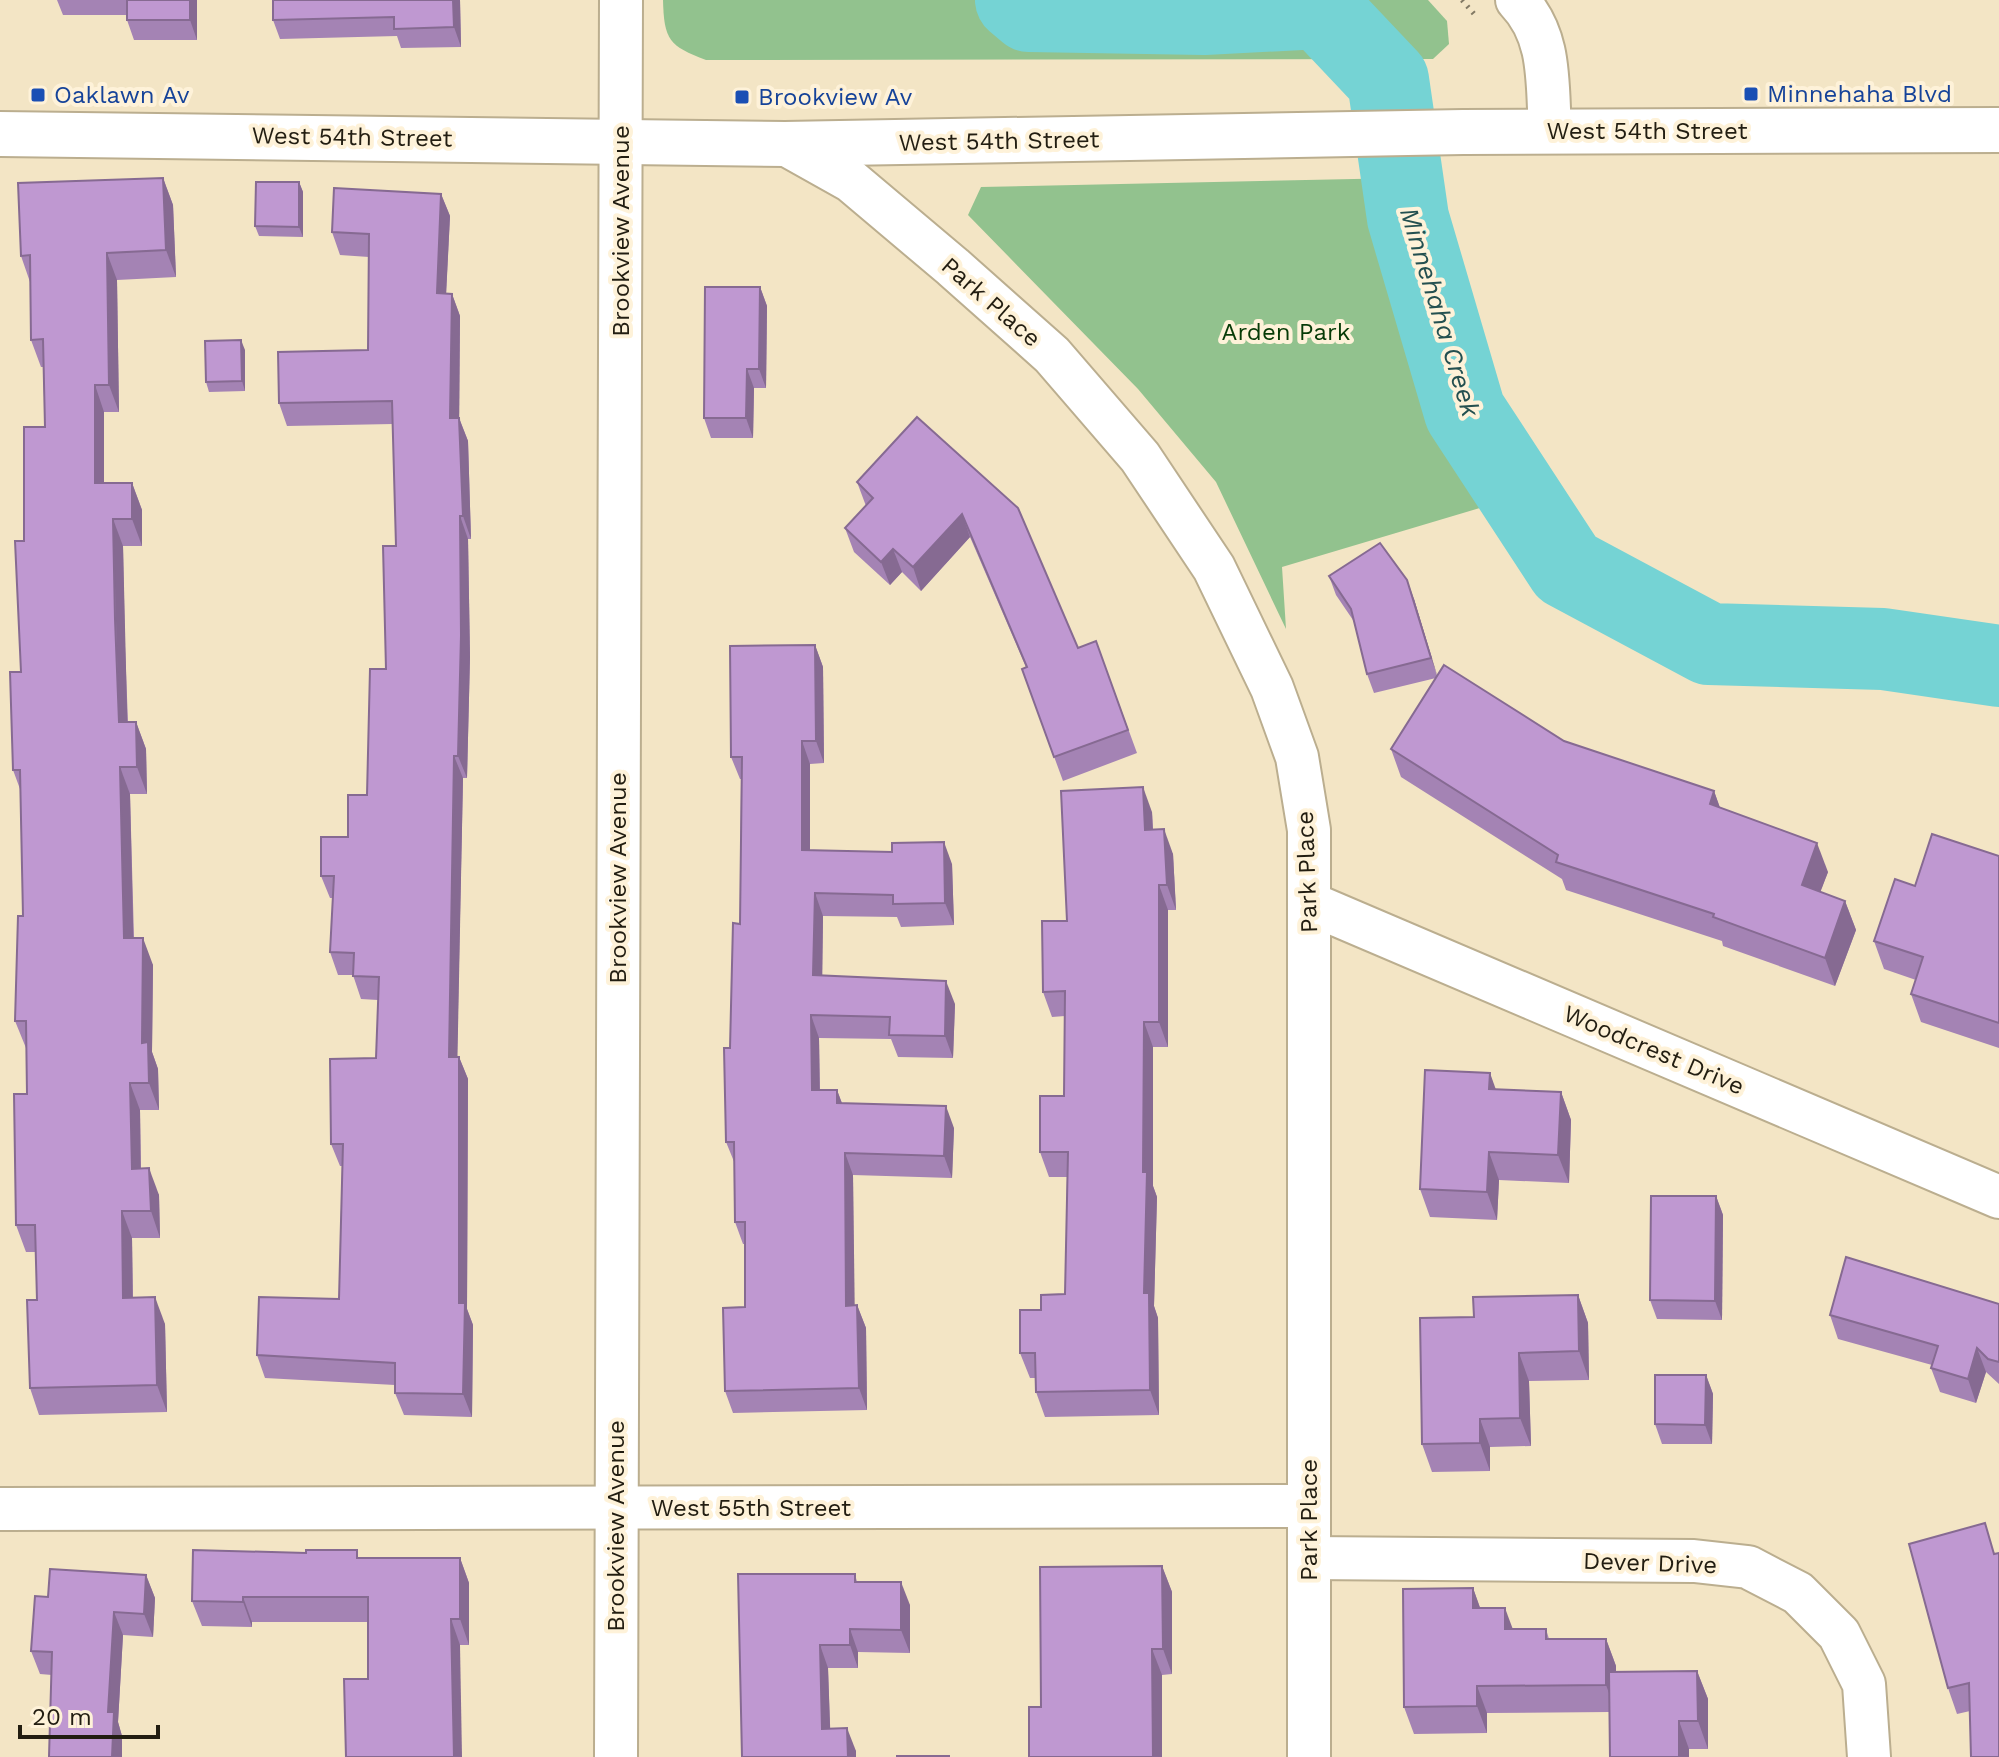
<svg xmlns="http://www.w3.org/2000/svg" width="1999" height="1757" font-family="'Work Sans',sans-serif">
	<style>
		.green { fill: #92c28e }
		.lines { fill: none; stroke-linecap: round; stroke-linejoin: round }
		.river { stroke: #75d3d4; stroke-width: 82 }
		.street-casing { stroke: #bbae8f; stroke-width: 46 }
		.secondary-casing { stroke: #bbae8f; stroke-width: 48 }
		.path { stroke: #827964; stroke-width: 5; stroke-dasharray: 2 6; stroke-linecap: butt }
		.street { stroke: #fff; stroke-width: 42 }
		.secondary { stroke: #fff; stroke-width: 44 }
		.wall { fill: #a483b4 }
		.shaded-wall { fill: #866a92 }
		.building { fill: #bf98d1; stroke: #866a92; stroke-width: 2 }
		.transit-dot { fill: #1a4fb4; stroke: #fef2d9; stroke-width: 3 }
		.labels { text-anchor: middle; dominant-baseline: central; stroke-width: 8; stroke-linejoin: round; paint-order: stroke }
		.transit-label { font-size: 24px; fill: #164399; stroke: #fef2d9; text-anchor: start }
		.street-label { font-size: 24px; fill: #221d11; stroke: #fef2d9 }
		.park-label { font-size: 24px; fill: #063b07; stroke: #fef2d9 }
		.water-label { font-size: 26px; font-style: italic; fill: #245050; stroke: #fef2d9 }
	</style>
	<rect width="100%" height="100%" fill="#f3e5c5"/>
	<g class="green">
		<path d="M 663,0 L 1428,0 L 1447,21 L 1449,44 L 1433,59 L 706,60 C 669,46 664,40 663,0 Z"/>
		<polygon points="1402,178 1408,218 1465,412 1520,496 1282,567 1286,629 1216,482 1138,389 968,215 981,187"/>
	</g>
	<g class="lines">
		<polyline class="river" points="1016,0 1029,11 1204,14 1320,8 1388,80 1408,218 1465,412 1567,568 1709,644 1883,649 1999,666"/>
		<defs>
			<g id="street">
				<path d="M 1517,0 C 1552,36 1547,84 1550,131"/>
				<polyline points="785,144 851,181 953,267 1052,355 1140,457 1214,568 1272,688 1297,757 1309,830 1309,1757"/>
				<polyline points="1309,903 1999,1197"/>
				<polyline points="0,1509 1309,1506"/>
				<polyline points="1309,1558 1694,1561 1748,1567 1798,1593 1839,1634 1864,1684 1869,1757"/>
				<polyline points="616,1757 621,0"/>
			</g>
			<polyline id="secondary" points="0,134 785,144 1463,132 1999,130"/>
		</defs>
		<use href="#street" class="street-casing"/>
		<use href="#secondary" class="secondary-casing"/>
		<polyline class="path" points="1462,0 1475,15"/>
		<use href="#street" class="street"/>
		<use href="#secondary" class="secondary"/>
	</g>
	<g class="wall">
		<polygon points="57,0 197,0 197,40 134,40 127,20 127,15 63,15"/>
		<polygon points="460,0 461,47 401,48 397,36 280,39 273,20"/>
		<polygon points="163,178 173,205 176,277 117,280 119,412 104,412 104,483 132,483 142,510 142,546 123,546 125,646 128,722 136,722 146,749 147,794 130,794 134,938 153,965 152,1052 158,1069 159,1110 140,1110 141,1169 159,1195 160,1238 132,1238 133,1297 165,1324 167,1412 39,1415 30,1388 37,1300 36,1252 26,1252 16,1225 27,1094 26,1048 15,1021 23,916 20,789 13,770 21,672 24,541 45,427 43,367 41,367 31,340 30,282 21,256"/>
		<polygon points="299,182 303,192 303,237 259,236 255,226"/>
		<polygon points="441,194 450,216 446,294 452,294 460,316 459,418 468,441 471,539 468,539 470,657 467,778 463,778 457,1057 459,1057 468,1079 467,1309 473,1325 472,1417 404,1415 395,1393 395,1385 265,1378 257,1355 339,1299 342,1166 340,1166 331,1144 376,1058 378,1000 361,999 353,975 338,975 330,952 333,898 330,898 321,876 348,837 367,795 386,669 396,546 393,424 287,426 279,403 368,350 369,257 340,255 332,232"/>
		<polygon points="760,287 767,306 766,388 754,388 753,438 711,438 704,418"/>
		<polygon points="245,350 245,391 209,392 206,382"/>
		<polygon points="917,417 1078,648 1096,641 1137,753 1063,781 1022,669 1026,667 970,537 921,591 902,572 890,585 854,552 845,528 866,506 857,482"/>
		<polygon points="1329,576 1414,599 1437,676 1564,741 1714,791 1720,808 1828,872 1820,892 1845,901 1856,930 1835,986 1723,946 1722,941 1566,890 1562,879 1401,777 1391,749 1436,678 1374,693 1367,674 1355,623 1336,595"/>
		<polygon points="815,645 823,667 824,763 810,764 810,850 952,864 954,925 901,927 897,917 823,916 822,975 955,1004 953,1058 898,1057 891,1039 819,1038 820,1090 837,1090 842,1103 954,1128 952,1178 853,1175 854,1305 857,1305 866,1328 867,1410 733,1413 725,1391 745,1307 745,1244 743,1244 735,1222 735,1164 726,1142 730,1048 740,924 741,779 740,779 731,757"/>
		<polygon points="1152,812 1153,829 1173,854 1176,910 1168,910 1168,1047 1153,1047 1153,1186 1157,1197 1154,1306 1158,1318 1159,1415 1045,1417 1036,1392 1035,1378 1030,1378 1020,1353 1041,1310 1065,1294 1067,1177 1049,1177 1040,1152 1064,1096 1065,1016 1052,1017 1043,992 1067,921"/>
		<polygon points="1999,856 1999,1048 1921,1022 1911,994 1916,980 1884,969 1874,941 1915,886"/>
		<polygon points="1496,1089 1561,1092 1571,1120 1569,1183 1499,1180 1497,1220 1430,1217 1420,1189"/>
		<polygon points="1716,1196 1723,1215 1722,1320 1657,1319 1650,1300"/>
		<polygon points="1578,1295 1588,1323 1589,1380 1529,1381 1531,1446 1490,1447 1490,1471 1432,1472 1422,1444 1474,1317"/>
		<polygon points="1999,1304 1999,1384 1986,1372 1976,1403 1940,1392 1931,1368 1932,1365 1838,1339 1830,1315"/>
		<polygon points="1706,1375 1713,1394 1712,1444 1662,1444 1655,1424"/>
		<polygon points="1985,1523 1970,1711 1957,1714 1948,1688"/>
		<polygon points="360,1558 460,1558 469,1583 469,1645 460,1645 368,1679 368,1622 252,1622 252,1627 202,1626 192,1601"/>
		<polygon points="1162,1566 1172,1592 1172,1674 1162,1675 1162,1757 1029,1757"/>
		<polygon points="855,1574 857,1582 910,1605 910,1653 858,1652 858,1668 828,1668 830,1729 856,1751 742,1757"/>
		<polygon points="146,1575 155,1598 153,1637 123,1635 118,1722 122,1736 122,1757 49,1757 52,1675 40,1674 31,1651 48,1597"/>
		<polygon points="1473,1588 1480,1608 1513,1629 1546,1629 1549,1639 1606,1639 1616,1666 1616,1672 1697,1671 1708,1699 1708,1749 1689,1749 1689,1757 1610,1757 1609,1712 1487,1713 1487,1733 1414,1734 1404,1707"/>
	</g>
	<g class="shaded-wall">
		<polygon points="190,0 197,0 197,40 190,20"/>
		<polygon points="453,0 460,0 461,47 454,27"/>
		<polygon points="163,178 173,205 176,277 166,250"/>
		<polygon points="299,182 303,192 303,237 299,227"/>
		<polygon points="441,194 450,216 445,316 437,293"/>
		<polygon points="107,253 117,280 119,412 109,385"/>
		<polygon points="760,287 767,306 766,388 759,369"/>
		<polygon points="452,294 460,316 459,441 450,418"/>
		<polygon points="241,340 245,350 245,391 242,381"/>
		<polygon points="747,369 754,388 753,438 746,418"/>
		<polygon points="95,385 104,412 104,510 95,483"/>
		<polygon points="459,418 468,441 471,539 463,516"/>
		<polygon points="132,483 142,510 142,546 132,519"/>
		<polygon points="962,514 970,537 921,591 913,567"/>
		<polygon points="460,516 468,539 470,657 467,778 458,756"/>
		<polygon points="113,519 123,546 128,749 119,722"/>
		<polygon points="893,549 902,572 890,585 881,562"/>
		<polygon points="1407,580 1414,599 1438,678 1431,658"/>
		<polygon points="815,645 823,667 824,763 816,741"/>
		<polygon points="136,722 146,749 147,794 137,767"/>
		<polygon points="802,741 810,764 810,872 802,850"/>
		<polygon points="454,756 463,778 457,1080 449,1057"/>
		<polygon points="120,767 130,794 134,965 124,938"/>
		<polygon points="1143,787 1152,812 1154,855 1145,830"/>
		<polygon points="1714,791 1724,819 1710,804"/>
		<polygon points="1164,829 1173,854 1176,910 1167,885"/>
		<polygon points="944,842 952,864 954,925 945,903"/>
		<polygon points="1817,843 1828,872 1812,914 1802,885"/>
		<polygon points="1159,885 1168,910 1168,1047 1159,1022"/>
		<polygon points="815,893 823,916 822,997 813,975"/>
		<polygon points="1845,901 1856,930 1835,986 1825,958"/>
		<polygon points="143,938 153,965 152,1052 158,1069 159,1110 149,1083 142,1043"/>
		<polygon points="946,981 955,1004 953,1058 945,1036"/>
		<polygon points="811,1015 819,1038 820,1112 812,1090"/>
		<polygon points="1144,1022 1153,1047 1153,1186 1157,1197 1154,1306 1158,1318 1159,1415 1150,1390 1144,1293"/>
		<polygon points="459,1057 468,1079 467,1309 473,1325 472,1417 463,1394 459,1303"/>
		<polygon points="1490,1073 1500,1101 1489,1089"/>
		<polygon points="130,1083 140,1110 141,1196 132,1169"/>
		<polygon points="837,1090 845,1112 837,1103"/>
		<polygon points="1561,1092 1571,1120 1569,1183 1558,1155"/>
		<polygon points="946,1106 954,1128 952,1178 944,1156"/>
		<polygon points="1489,1152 1499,1180 1497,1220 1487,1192"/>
		<polygon points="845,1153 853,1175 855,1328 846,1306"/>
		<polygon points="149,1168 159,1195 160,1238 151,1211"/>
		<polygon points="1716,1196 1723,1215 1722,1320 1715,1301"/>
		<polygon points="122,1211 132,1238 133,1325 123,1298"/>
		<polygon points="1578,1295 1588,1323 1589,1380 1579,1351"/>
		<polygon points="155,1297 165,1324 167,1412 157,1385"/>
		<polygon points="857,1305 866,1328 867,1410 859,1388"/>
		<polygon points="1977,1348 1986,1372 1976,1403 1968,1379"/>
		<polygon points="1519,1353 1529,1381 1531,1446 1520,1418"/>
		<polygon points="1706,1375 1713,1394 1712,1444 1705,1425"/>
		<polygon points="1480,1419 1490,1447 1490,1471 1480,1443"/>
		<polygon points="460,1558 469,1583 469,1645 460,1619"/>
		<polygon points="1162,1566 1172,1592 1172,1674 1163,1649"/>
		<polygon points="146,1575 155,1598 153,1637 144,1614"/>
		<polygon points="901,1582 910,1605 910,1653 901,1630"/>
		<polygon points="1473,1588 1483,1616 1473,1608"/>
		<polygon points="243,1597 252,1622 252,1627 243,1602"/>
		<polygon points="1505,1608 1515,1635 1505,1629"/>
		<polygon points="114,1612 123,1635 118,1722 122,1736 122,1757 112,1757 108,1712"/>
		<polygon points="451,1619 460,1645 462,1757 454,1757"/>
		<polygon points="850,1629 858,1652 858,1668 850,1645"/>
		<polygon points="1606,1639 1616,1666 1616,1712 1606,1685"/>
		<polygon points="820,1645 828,1668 831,1752 822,1729"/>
		<polygon points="1152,1649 1162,1675 1162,1757 1153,1757"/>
		<polygon points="1697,1671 1708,1699 1708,1749 1698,1721"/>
		<polygon points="1477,1686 1487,1713 1487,1733 1477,1706"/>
		<polygon points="1679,1721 1689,1749 1689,1757 1679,1757"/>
		<polygon points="847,1728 856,1751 856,1757 848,1757"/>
	</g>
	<g class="building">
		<rect x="127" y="0" width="63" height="20"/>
		<polygon points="273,0 453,0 454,27 394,29 394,17 273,20"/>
		<polygon points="163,178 166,250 107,253 109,385 95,385 95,483 132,483 132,519 113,519 115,619 119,722 136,722 137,767 120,767 124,938 143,938 142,1043 148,1042 149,1083 130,1083 132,1169 149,1168 151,1211 122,1211 123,1298 155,1297 157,1385 30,1388 27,1300 37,1300 35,1225 16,1225 14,1094 27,1094 26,1021 15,1021 18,916 23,916 20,770 13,770 10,672 21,672 15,541 24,541 24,427 45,427 43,339 31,340 30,255 21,256 18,183"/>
		<polygon points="256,182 299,182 299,227 255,226"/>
		<polygon points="334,188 441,194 437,293 452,294 450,418 459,418 463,516 460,516 461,635 458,756 454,756 449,1057 459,1057 459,1303 465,1303 463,1394 395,1393 395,1363 257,1355 259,1297 339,1299 343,1144 331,1144 330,1059 376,1058 379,977 353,976 354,953 330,952 334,876 321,876 321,837 348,837 348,795 367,795 370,669 386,669 383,546 396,546 392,401 279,403 278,352 368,350 369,234 332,232"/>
		<polygon points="705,287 760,287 759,369 747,369 746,418 704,418"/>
		<polygon points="241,340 242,381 206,382 205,341"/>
		<polygon points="917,417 1018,508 1078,648 1096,641 1128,730 1054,757 1022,669 1027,667 962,514 913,567 893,549 881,562 845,528 873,498 857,482"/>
		<polygon points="1380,543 1407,580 1431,658 1367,674 1351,609 1329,576"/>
		<polygon points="815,645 816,741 802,741 802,850 892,852 892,843 944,842 945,903 893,904 893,895 815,893 813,975 946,981 945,1036 889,1035 890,1017 811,1015 812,1090 837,1090 837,1103 946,1106 944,1156 845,1153 846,1306 857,1305 859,1388 725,1391 723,1308 745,1307 745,1222 735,1222 734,1142 726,1142 724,1048 730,1048 733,923 740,924 742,757 731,757 730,646"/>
		<polygon points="1444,665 1564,741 1714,791 1710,804 1817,843 1802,885 1845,901 1825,958 1713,917 1714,914 1556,862 1558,855 1391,749"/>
		<polygon points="1143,787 1145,830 1164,829 1167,885 1159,885 1159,1022 1144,1022 1143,1172 1147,1172 1144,1293 1149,1293 1150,1390 1036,1392 1035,1353 1020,1353 1020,1310 1041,1310 1041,1295 1065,1294 1068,1152 1040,1152 1040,1096 1064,1096 1065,991 1043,992 1042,921 1067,921 1061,791"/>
		<polygon points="1932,834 1999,856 1999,1023 1911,994 1923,957 1874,941 1895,879 1915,886"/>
		<polygon points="1425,1070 1490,1073 1489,1089 1561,1092 1558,1155 1489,1152 1487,1192 1420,1189"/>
		<polygon points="1651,1196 1716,1196 1715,1301 1650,1300"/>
		<polygon points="1846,1257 1999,1304 1999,1362 1988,1359 1977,1348 1968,1379 1931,1368 1938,1346 1830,1315"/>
		<polygon points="1578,1295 1579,1351 1519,1353 1520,1418 1480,1419 1480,1443 1422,1444 1420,1318 1474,1317 1473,1297"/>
		<polygon points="1655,1375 1706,1375 1705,1425 1655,1424"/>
		<polygon points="1985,1523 1994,1554 1999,1553 1999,1757 1971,1757 1969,1683 1948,1688 1909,1544"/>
		<polygon points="193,1550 306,1553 306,1550 357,1550 357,1558 460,1558 460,1619 451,1619 454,1757 346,1757 344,1679 368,1679 368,1597 243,1597 243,1602 192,1601"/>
		<polygon points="1162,1566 1163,1649 1152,1649 1153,1757 1029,1757 1029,1707 1041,1707 1040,1567"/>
		<polygon points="50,1569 146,1575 144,1614 114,1612 108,1712 114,1712 112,1757 49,1757 52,1652 31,1651 35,1596 48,1597"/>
		<polygon points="738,1574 855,1574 855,1582 901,1582 901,1630 850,1629 850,1645 820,1645 822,1729 847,1728 848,1757 742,1757"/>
		<polygon points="1473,1588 1473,1608 1505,1608 1505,1629 1546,1629 1546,1639 1606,1639 1606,1685 1477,1686 1477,1706 1404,1707 1403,1589"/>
		<polygon points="1697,1671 1698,1721 1679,1721 1679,1757 1610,1757 1609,1672"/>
		<rect x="897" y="1756" width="52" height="1"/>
	</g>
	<g class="transit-dot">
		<rect x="1743" y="86" width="16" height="16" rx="4"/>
		<rect x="30" y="87" width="16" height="16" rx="4"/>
		<rect x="734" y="89" width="16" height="16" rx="4"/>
	</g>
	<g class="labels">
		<g class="transit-label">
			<text x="1767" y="94">Minnehaha Blvd</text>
			<text x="54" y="95">Oaklawn Av</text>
			<text x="758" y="97">Brookview Av</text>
		</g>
		<g class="street-label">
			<text x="1647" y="131">West 54th Street</text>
			<text transform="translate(352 137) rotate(1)">West 54th Street</text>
			<text transform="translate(999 141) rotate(-1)">West 54th Street</text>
			<text transform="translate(621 231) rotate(-90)">Brookview Avenue</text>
			<text transform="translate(991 302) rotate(41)">Park Place</text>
			<text transform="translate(1307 872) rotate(-92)">Park Place</text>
			<text transform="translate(618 878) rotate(-90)">Brookview Avenue</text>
			<text transform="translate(1654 1050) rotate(23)">Woodcrest Drive</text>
			<text x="751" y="1508">West 55th Street</text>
			<text transform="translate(1309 1520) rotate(-90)">Park Place</text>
			<text transform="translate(616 1526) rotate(-90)">Brookview Avenue</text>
			<text transform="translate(1650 1563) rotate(2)">Dever Drive</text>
		</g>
		<g class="park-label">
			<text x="1286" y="332">Arden Park</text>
		</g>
		<g class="water-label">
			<text transform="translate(1440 312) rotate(73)">Minnehaha Creek</text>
		</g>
	</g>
	<path d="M20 1725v12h138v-12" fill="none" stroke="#221d11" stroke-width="4"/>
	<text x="32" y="1725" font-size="24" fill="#221d11" stroke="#fef2d9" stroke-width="6" paint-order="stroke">20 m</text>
</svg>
